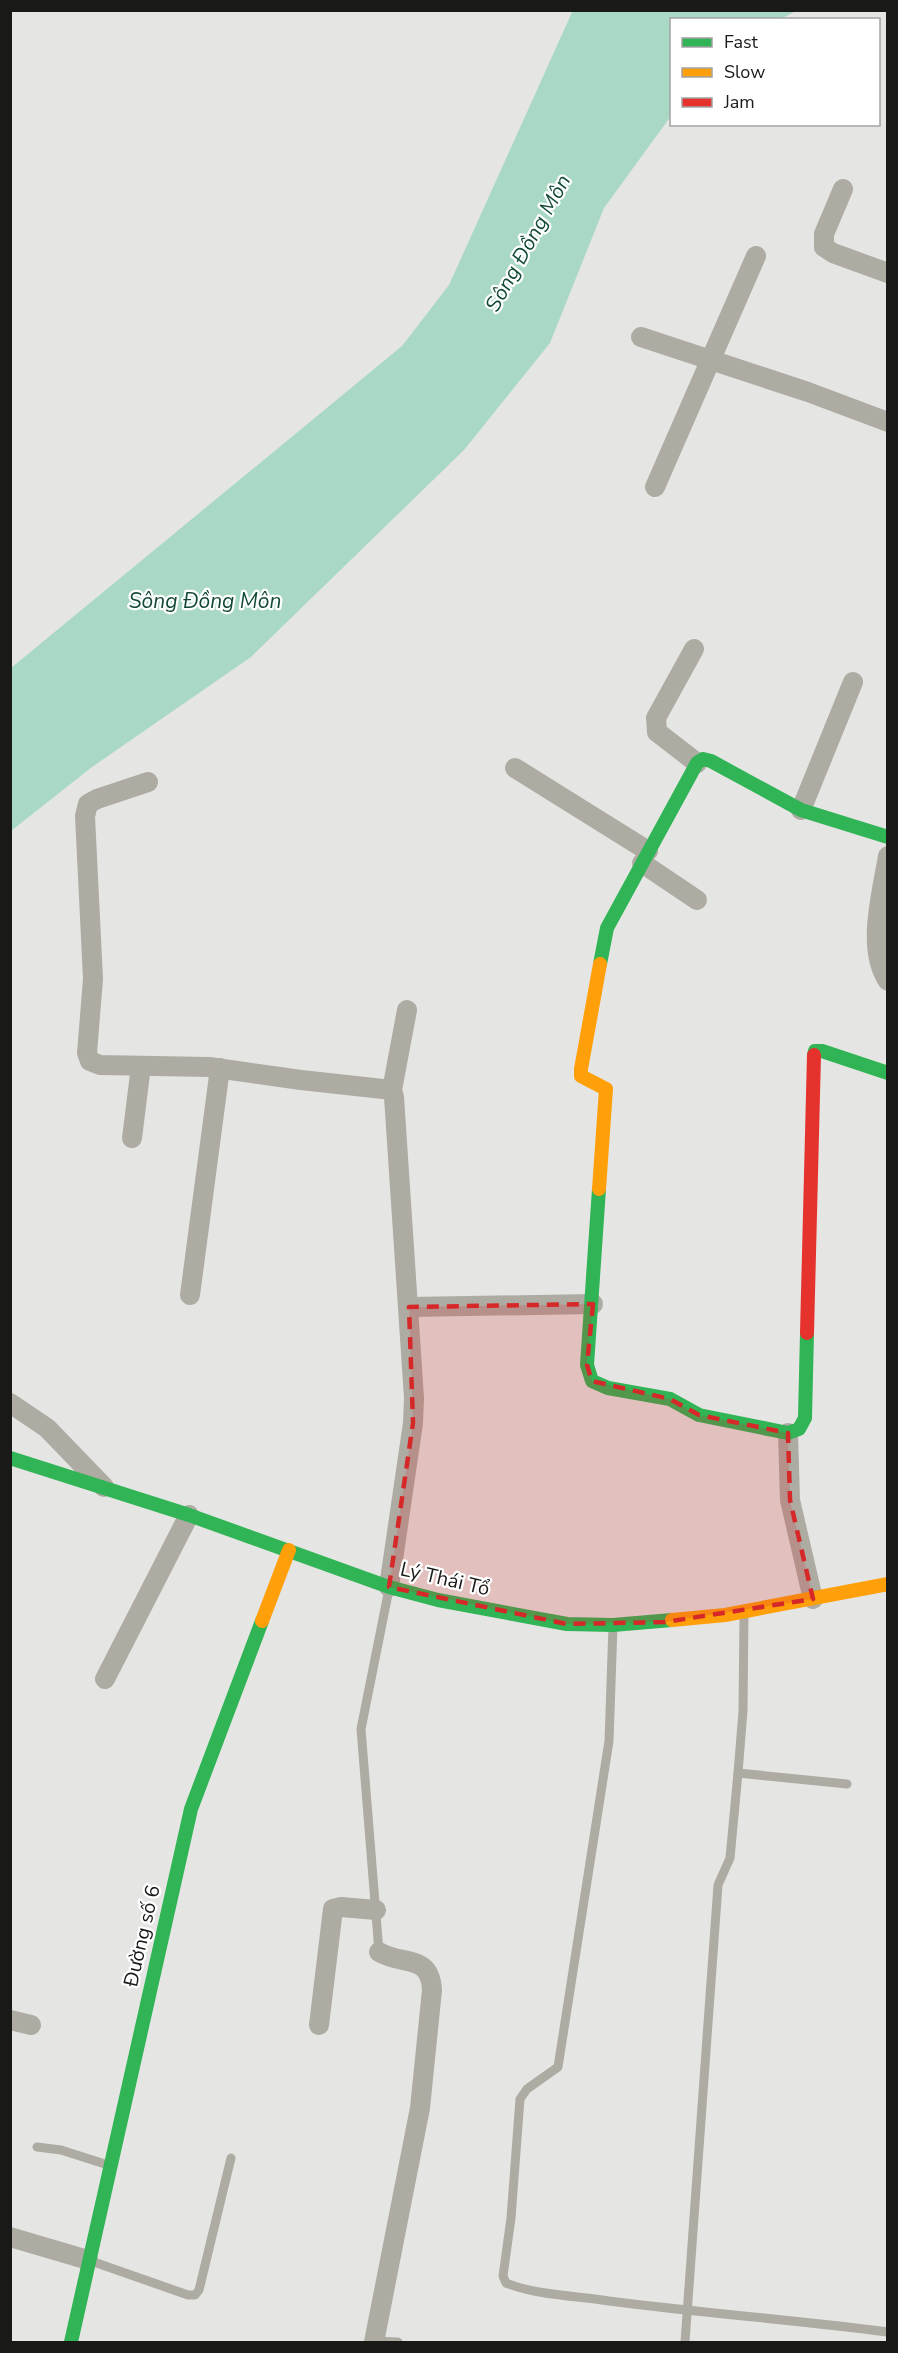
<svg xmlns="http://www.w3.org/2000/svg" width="898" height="2353" font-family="'Nunito Sans',sans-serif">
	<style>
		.water { fill: #a9d9c4 }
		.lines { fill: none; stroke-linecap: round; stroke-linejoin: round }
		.lane { stroke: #aeaba3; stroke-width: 9 }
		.street { stroke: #aeaba3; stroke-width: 20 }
		.fast { stroke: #30b455; stroke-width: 14 }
		.slow { stroke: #ff9f0a; stroke-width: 14 }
		.jam { stroke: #e5322d; stroke-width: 14 }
		.marked { fill: #d62828; fill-opacity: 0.2; stroke: #d62828; stroke-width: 4.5; stroke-dasharray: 12 8; stroke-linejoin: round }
		.labels { text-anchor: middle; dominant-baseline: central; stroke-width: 4.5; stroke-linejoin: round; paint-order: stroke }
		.street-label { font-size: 20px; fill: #191a18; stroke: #fff }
		.water-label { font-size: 21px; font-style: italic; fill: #124a36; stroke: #fff }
	</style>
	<rect width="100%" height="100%" fill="#e5e6e4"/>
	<polygon class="water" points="573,10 796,11 781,19 672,20 671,116 604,208 550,343 464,450 251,657 92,767 11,831 11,668 402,346 449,285"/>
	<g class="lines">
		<g class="lane">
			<path d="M 613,1626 L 609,1741 L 558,2067 L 527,2089 L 520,2099 L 511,2218 L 503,2276 L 506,2283 C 535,2295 577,2296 609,2301 C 702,2313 795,2320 888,2332"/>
			<polyline points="738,1773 847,1784"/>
			<polyline points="379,1952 361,1729 389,1589"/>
			<polyline points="37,2147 61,2150 108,2165"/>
			<polyline points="91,2261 188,2295 195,2295 199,2290 231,2158"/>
			<polyline points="374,2341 398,2342"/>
			<polyline points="685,2342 718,1885 730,1858 738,1773 743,1711 744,1614"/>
		</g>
		<g class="street">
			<polyline points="843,189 824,234 824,247 833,253 888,273"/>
			<polyline points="641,337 808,392 888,422"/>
			<polyline points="655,487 756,256"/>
			<polyline points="694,649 656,718 657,732 697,763"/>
			<polyline points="515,768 648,851"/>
			<polyline points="148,782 97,799 88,804 85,816 93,979 87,1053 90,1061 100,1065 209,1067 301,1080 392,1090"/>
			<polyline points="801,810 853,682"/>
			<path d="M 888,856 C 882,893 866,949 888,981"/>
			<polyline points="642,863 697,900"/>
			<polyline points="132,1138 141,1066"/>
			<polyline points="190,1295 220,1068"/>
			<polyline points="409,1307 593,1304"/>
			<polyline points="10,1403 47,1428 104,1487"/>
			<polyline points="788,1433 790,1500 813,1599"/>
			<polyline points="389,1587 413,1423 414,1398 394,1097 392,1090 407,1010"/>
			<polyline points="105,1679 189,1515"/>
			<polyline points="10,2020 31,2025"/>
			<polyline points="319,2025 333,1909 341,1907 376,1910"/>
			<polyline points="10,2237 88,2260"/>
			<path d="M 374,2342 L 420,2108 L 432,1990 C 430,1953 402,1966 379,1952"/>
		</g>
		<g class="fast">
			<polyline points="600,964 607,928 697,763 703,759 711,761 801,810 888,837"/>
			<polyline points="814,1055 815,1051 822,1051 888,1073"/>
			<polyline points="599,1189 587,1365 592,1381 608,1388 670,1399 699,1415 788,1433 799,1429 805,1418 807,1333"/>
			<polyline points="10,1458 189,1515 389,1587 438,1600 567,1624 613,1625 672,1620"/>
			<polyline points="71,2342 191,1809 262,1621"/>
		</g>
		<g class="slow">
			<polyline points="599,1189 606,1089 581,1076 581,1069 600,964"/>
			<polyline points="672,1620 725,1615 888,1584"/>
			<polyline points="262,1621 289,1550"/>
		</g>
		<polyline class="jam" points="807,1333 814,1055"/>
	</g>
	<path class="marked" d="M 593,1304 L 587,1365 L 592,1381 L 670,1399 L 699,1415 L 788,1433 L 790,1500 L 813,1599 L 665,1622 L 567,1624 L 389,1587 L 413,1423 L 409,1307 Z"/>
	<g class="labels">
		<g class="street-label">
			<text transform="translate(445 1579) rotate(13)">Lý Thái Tổ</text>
			<text transform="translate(142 1936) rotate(-77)">Đường số 6</text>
		</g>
		<g class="water-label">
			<text transform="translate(528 243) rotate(-61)">Sông Đồng Môn</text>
			<text x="205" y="601">Sông Đồng Môn</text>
		</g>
	</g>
	<rect width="898" height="2353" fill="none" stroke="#191a18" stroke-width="24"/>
	<rect x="670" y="18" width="210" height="108" fill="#ffffff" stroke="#a3a3a3" stroke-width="1.5"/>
	<rect x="682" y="38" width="30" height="9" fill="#30b455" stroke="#a3a3a3" stroke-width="1.5"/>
	<text x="724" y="48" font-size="18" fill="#191a18">Fast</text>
	<rect x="682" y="68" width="30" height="9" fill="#ff9f0a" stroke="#a3a3a3" stroke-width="1.5"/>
	<text x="724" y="78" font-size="18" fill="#191a18">Slow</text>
	<rect x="682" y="98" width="30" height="9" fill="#e5322d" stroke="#a3a3a3" stroke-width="1.5"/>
	<text x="724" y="108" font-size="18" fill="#191a18">Jam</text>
</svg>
